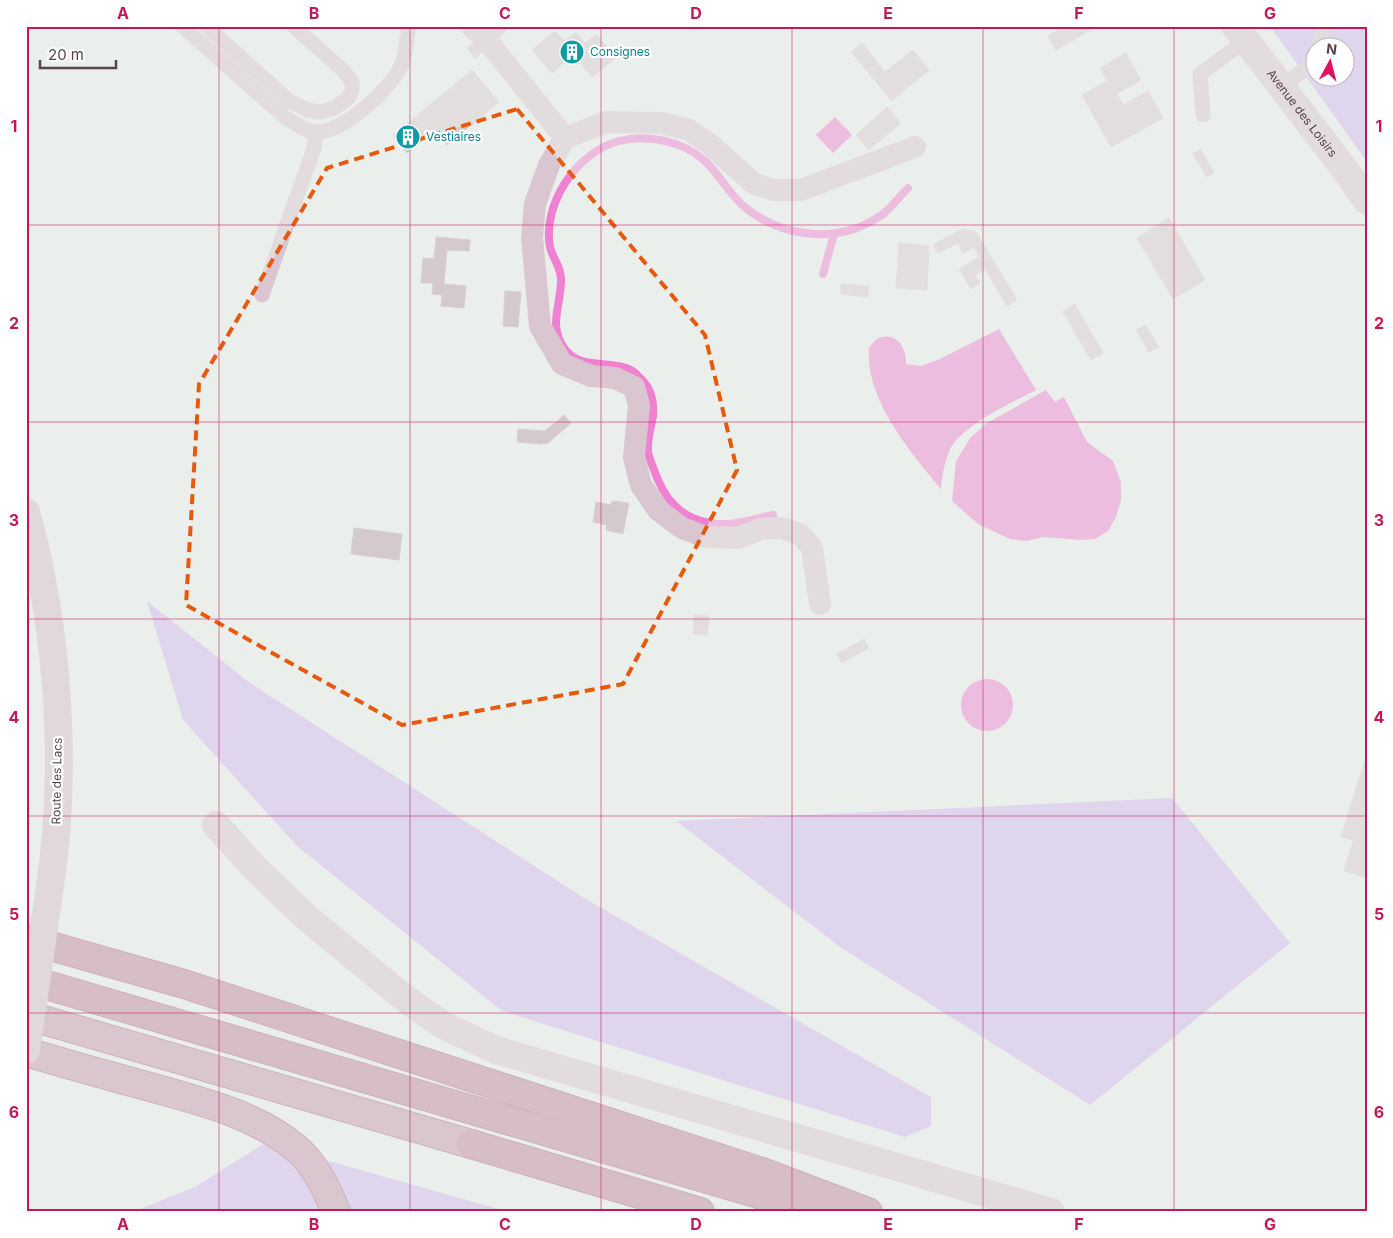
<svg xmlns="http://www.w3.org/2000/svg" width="1393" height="1238" font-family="Inter,sans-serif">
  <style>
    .green { fill: #d0b5f0; fill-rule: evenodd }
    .water { fill: #f080d1 }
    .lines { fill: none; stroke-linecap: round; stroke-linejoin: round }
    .stream { stroke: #f080d1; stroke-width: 8 }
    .building { fill: #d4cacd; stroke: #d8cfd1 }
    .trunk-casing { stroke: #aa6b85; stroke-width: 30 }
    .motorway-casing { stroke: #aa6b85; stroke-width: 30 }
    .service { stroke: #dac6d0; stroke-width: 15 }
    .pedestrian { stroke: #dac6d0; stroke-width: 22 }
    .minor { stroke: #dac6d0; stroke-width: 28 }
    .secondary { stroke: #d6bcc7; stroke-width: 28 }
    .trunk { stroke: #c694aa; stroke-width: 28 }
    .motorway { stroke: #be809a; stroke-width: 28 }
    .secondary-bridge { stroke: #d6bcc7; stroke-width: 28 }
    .marked { fill: none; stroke: #e8590c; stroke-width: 4; stroke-dasharray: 10 6; stroke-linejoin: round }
    .grid { fill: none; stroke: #c2185b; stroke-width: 1; stroke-opacity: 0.55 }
    .labels { text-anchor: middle; stroke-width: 4.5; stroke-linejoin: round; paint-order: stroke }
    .culture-label { font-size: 12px; fill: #0d838f; stroke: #fff; text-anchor: start }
    .street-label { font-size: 12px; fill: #59434d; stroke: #fff }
    .neatline { fill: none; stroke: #c2185b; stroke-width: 2 }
    .grid-label { font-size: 16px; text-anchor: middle; font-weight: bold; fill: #c2185b }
  </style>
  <rect width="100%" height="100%" fill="#ebefeb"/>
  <g class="green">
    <path d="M1270 26H1367V162ZM1316 48H1346V78H1316Z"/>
    <polygon points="147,601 250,683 584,898 931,1097 931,1126 905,1137 502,1011 297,846 183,720"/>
    <polygon points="1172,798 1290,943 1090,1105 843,949 676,821"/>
    <polygon points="265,1143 509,1212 133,1212 195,1187"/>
  </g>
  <g class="water">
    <polygon points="835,117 852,135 833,153 816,135"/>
    <path d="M999 329 1036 390C1012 403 959 426 949 452 944 464 942 477 941 489 910 452 865 399 869 348 871 345 874 341 877 339 896 330 907 348 906 364L921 366 940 359Z"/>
    <polygon points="1046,390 1055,402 1064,397 1087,442 1113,461 1121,482 1121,500 1116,517 1108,531 1095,539 1080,540 1044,537 1026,541 1010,539 978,524 952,501 956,461 971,437 987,423"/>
    <circle cx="987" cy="705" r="26"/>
  </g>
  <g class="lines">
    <g class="stream">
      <polyline points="823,274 834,234"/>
      <path d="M773 515C753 519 731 527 710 523 679 518 664 498 654 470 652 464 649 458 648 452 647 441 651 427 653 416 654 402 652 389 641 379 638 376 635 372 631 370 610 359 579 371 564 348 548 325 561 305 561 281 562 269 553 259 550 247 542 204 577 152 619 141 647 134 684 141 705 161 720 175 730 196 747 209 786 239 842 244 883 214 892 207 900 196 908 188"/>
    </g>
  </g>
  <g class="building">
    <polygon points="493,26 503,26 506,31 496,40 488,30"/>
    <polygon points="1065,26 1093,26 1094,28 1056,50 1048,36"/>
    <polygon points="555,31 565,41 576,32 585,43 596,34 616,58 592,77 573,54 552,73 532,50"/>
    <polygon points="477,40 485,50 475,58 467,48"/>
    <polygon points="862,43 901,93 892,101 851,52"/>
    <polygon points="913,50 929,70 901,93 885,72"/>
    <polygon points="1126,53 1141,80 1117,94 1123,105 1148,91 1163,118 1111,147 1082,95 1107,81 1100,68"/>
    <polygon points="472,70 499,102 447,145 420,113"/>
    <polygon points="887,107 901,123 869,150 856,135"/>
    <polygon points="420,113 435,130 424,139 410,122"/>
    <polygon points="410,122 424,139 407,153 393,136"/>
    <polygon points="1201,149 1214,173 1207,177 1193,154"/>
    <polygon points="1169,218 1205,280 1173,299 1137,238"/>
    <polygon points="962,229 976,232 1017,300 1007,306 985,269 975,275 980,283 971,289 959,269 979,257 974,247 963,253 958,243 938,253 933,245"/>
    <polygon points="436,237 470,240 469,251 447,250 444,284 466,286 464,308 441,306 442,295 432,294 433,283 421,283 423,258 434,259"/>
    <polygon points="899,243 929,246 927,290 896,288"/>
    <polygon points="841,284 869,286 868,297 841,294"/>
    <polygon points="505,291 521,292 518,327 503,326"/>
    <polygon points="1075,304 1103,353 1091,360 1063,312"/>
    <polygon points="1145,325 1159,347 1149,352 1136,330"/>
    <polygon points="564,415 571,423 548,443 542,444 517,442 518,429 545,431"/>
    <polygon points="612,501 629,503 623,534 606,530 607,525 593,522 596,502 611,505"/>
    <polygon points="354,528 402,534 399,560 351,554"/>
    <polygon points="694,615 709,616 707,635 693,634"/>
    <polygon points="864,639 869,648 842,663 837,654"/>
    <polygon points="1366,756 1367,796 1366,799 1359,797 1349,829 1355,831 1353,840 1341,837"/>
    <polygon points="1367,796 1367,878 1344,871 1356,832 1349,829 1359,797 1366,799"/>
  </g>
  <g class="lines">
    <defs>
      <g id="trunk">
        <polyline points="26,1015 471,1144"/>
        <path d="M26 1052C67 1064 109 1076 150 1087 200 1101 255 1114 296 1148 315 1164 327 1189 336 1212"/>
      </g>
      <g id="motorway">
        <polyline points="26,939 184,984 765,1173 868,1212"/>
        <polyline points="26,979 820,1212"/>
        <polyline points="471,1144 700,1212"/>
      </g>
    </defs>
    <use href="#trunk" class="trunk-casing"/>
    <use href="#motorway" class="motorway-casing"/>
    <g class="service">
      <path d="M182 26 285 117C294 123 305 131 316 132 342 134 393 87 402 64 406 53 407 38 409 26"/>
      <polyline points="206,26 289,101 308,110 320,112 335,108 348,98 352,91 352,82 344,71 293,26"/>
      <polyline points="1317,48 1326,26"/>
      <polyline points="1282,87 1310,65 1316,51"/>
      <polyline points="1203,115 1200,74 1246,40"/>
      <polyline points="262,295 314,148 316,132"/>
    </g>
    <g class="pedestrian">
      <polyline points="471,26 485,38 565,138"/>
      <polyline points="820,604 812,548 801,535 782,528 761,529 738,538 706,537 682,528 658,510 641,485 634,457 639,405 634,387 615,378 591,376 562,364 540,326 532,237 535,204 549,165 565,138 606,122 662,123 689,130 711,145 753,183 773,190 801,190 915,147"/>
    </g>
    <g class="minor">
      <path id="s1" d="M1235 26 1346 171 1367 201"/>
      <polyline points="216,825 254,867 307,918 407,1000 443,1025 496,1050 1051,1212"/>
    </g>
    <path class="secondary" d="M26 512C59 630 68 773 49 893"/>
    <use href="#trunk" class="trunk"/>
    <use href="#motorway" class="motorway"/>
    <polyline class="secondary-bridge" points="26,1050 49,893"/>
  </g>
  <path d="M0 0H1393V1238H0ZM517 109 705 335 737 470 623 684 402 725 186 605 199 384 327 168Z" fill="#ebefeb" fill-opacity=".55" fill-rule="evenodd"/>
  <path class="marked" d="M517 109 705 335 737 470 623 684 402 725 186 605 199 384 327 168Z"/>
  <path class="grid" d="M219 26V1212M410 26V1212M601 26V1212M792 26V1212M983 26V1212M1174 26V1212M26 225H1367M26 422H1367M26 619H1367M26 816H1367M26 1013H1367"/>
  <defs>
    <symbol id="building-disc" viewBox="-11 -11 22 22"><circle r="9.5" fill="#0f9aa8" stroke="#fff"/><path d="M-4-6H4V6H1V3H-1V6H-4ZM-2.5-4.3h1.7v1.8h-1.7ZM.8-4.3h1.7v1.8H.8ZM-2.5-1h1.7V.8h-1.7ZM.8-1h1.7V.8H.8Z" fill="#fff"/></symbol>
  </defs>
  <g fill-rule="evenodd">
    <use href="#building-disc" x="558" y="38" width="28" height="28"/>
    <use href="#building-disc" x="394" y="123" width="28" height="28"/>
  </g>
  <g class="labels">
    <g class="culture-label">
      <text x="590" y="56">Consignes</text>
      <text x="426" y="141">Vestiaires</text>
    </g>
    <g class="street-label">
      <text dy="4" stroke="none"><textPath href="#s1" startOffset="110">Avenue des Loisirs</textPath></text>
      <text transform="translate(57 781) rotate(-89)" y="4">Route des Lacs</text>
    </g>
  </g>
  <rect width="1393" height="1238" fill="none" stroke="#ffffff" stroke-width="55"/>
  <g transform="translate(1330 62) rotate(7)"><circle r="24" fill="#ffffff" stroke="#bdb4b8"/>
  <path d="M0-4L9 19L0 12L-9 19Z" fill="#e4105f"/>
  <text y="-8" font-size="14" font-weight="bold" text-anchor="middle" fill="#59434d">N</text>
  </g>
  <path d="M40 60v8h76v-8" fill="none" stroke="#59434d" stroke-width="2.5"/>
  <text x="48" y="60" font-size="15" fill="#59434d" stroke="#ffffff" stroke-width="4" paint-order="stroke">20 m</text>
  <rect x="28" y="28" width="1338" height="1182" class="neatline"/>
  <g class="grid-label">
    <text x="123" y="19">A</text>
    <text x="314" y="19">B</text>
    <text x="505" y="19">C</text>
    <text x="696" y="19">D</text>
    <text x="888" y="19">E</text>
    <text x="1079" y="19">F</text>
    <text x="1270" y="19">G</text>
    <text x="14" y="132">1</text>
    <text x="1379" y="132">1</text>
    <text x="14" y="329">2</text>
    <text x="1379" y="329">2</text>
    <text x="14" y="526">3</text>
    <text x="1379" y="526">3</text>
    <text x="14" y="723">4</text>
    <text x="1379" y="723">4</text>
    <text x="14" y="920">5</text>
    <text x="1379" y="920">5</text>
    <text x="14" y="1118">6</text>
    <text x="1379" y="1118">6</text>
    <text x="123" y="1230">A</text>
    <text x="314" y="1230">B</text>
    <text x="505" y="1230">C</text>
    <text x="696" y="1230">D</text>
    <text x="888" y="1230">E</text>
    <text x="1079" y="1230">F</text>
    <text x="1270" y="1230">G</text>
  </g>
</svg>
